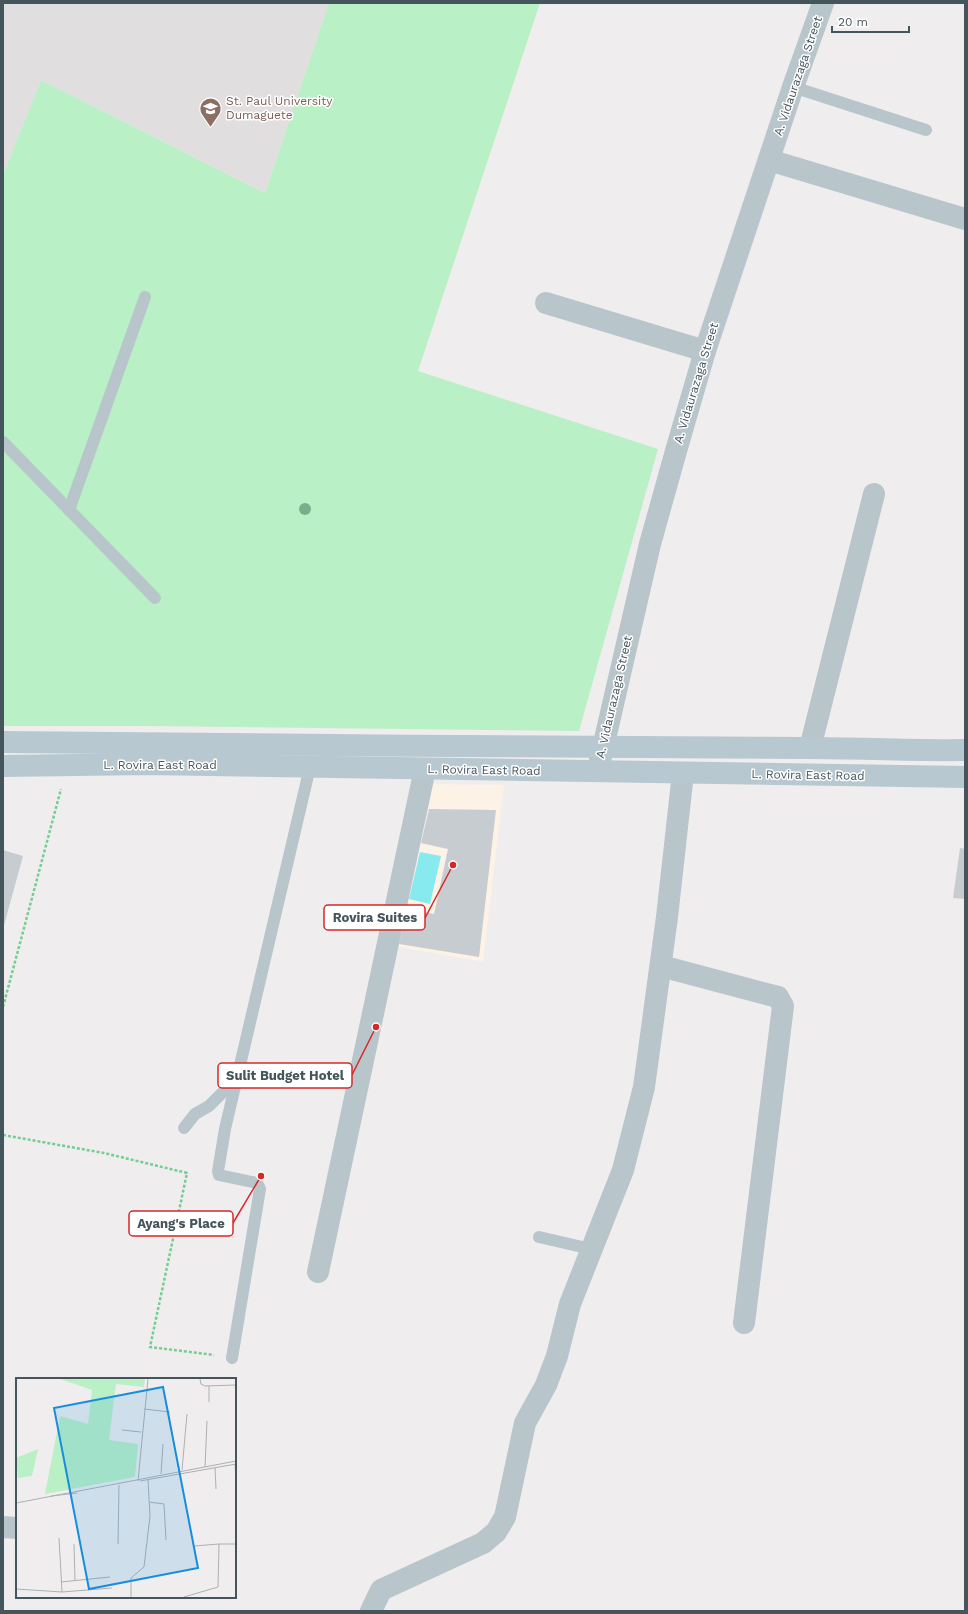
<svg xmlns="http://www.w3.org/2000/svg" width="968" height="1614" font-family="'Work Sans',sans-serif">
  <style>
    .commercial { fill: #fcf2e6 }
    .education { fill: #e1dee0 }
    .green { fill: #baf0c6 }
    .water { fill: #86eaee }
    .building { fill: #c7ccd1 }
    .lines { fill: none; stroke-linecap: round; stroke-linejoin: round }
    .path { stroke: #71cf91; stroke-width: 2.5; stroke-dasharray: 3 2; stroke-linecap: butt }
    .lane { stroke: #b8c5cb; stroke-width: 12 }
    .street { stroke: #b8c5cb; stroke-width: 22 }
    .secondary { stroke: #b8c8d0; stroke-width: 22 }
    .tree { fill: #77b08a }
    .labels { text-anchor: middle; stroke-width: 3; stroke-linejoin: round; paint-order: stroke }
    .street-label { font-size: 12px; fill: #45555c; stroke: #fff }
    .education-label { font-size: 12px; fill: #785e54; stroke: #fff; text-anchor: start }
    .inset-road { fill: none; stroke: #acb0b4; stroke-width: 1 }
    .view { fill: #168edd; fill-opacity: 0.15; stroke: #168edd; stroke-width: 2 }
    .inset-edge { fill: none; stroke: #45555c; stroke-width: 2 }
    .leader { fill: none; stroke: #d62828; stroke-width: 1.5 }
    .callout-dot { fill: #d62828; stroke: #fff; stroke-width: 1.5 }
    .callout { fill: #fff; stroke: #d62828; stroke-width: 1.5 }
    .callout-label { font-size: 13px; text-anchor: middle; font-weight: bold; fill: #45555c }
  </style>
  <rect width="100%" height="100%" fill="#f0edee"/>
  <polygon class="commercial" points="429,784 504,785 483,962 394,946"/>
  <polygon class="education" points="3,3 329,3 265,193 41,80 3,175"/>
  <polygon class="green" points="329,3 540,3 418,371 658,449 579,731 147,726 3,726 3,175 41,80 265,193"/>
  <polygon class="water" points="420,852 441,856 430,904 409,899"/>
  <g class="building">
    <polygon points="429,809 496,810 479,957 399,944 407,908 434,914 448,849 421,843"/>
    <polygon points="960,848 965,849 965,899 953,898"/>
    <polygon points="3,850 23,856 3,929"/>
  </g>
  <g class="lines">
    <g class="path">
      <polyline points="3,1007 61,789"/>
      <polyline points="3,1135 104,1153 187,1173 150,1347 214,1355"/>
    </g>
    <g class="lane">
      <polyline points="793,87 926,130"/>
      <polyline points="3,442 155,598"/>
      <polyline points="69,510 145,297"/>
      <polyline points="184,1128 195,1114 209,1106 224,1091 235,1086"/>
      <polyline points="539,1237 591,1249"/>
      <polyline points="232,1358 260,1189 257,1183 219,1175 218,1171 225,1129 310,767"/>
    </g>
    <g class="street">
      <polyline points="769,160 965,219"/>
      <polyline points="546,303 705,351"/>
      <polyline points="810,748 874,494"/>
      <polyline points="599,765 650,544 676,451 705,351 793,87 823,3"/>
      <polyline points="661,966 778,997 783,1006 744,1323"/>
      <polyline points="318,1272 425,769"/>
      <polyline points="3,1527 17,1528"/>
      <polyline points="371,1611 381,1590 483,1543 496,1532 505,1517 525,1423 546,1385 557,1356 570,1304 623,1170 644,1087 667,917 683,773"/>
    </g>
    <g class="secondary">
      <path d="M3 742C271 744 538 748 806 748 859 748 912 751 965 750"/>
      <polyline points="3,766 148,764 965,777"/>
    </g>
  </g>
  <circle class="tree" cx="305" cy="509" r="6"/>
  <defs>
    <symbol id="university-pin" viewBox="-11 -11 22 30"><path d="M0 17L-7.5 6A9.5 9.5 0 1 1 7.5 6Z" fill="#8d6e63" stroke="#fff"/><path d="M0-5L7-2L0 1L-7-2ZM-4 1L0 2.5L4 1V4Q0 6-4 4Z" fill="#fff"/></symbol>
  </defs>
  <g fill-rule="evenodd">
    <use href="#university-pin" x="198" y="96" width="25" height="34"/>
  </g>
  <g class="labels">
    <g class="street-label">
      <text transform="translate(798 76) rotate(-71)" y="4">A. Vidaurazaga Street</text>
      <text transform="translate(696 383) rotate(-73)" y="4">A. Vidaurazaga Street</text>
      <text transform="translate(614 697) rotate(-77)" y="4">A. Vidaurazaga Street</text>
      <text x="160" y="769">L. Rovira East Road</text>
      <text transform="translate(484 770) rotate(1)" y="4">L. Rovira East Road</text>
      <text transform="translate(808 775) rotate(1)" y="4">L. Rovira East Road</text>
    </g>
    <g class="education-label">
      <text x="226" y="105">St. Paul University<tspan x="226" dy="14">Dumaguete</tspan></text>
    </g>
  </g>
  <g transform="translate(16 1378)">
    <rect width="220" height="220" fill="#f0edee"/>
    <path d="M44 1H129L128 9 100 6 93 62 122 66 119 99 29 116 44 38 72 46 76 12ZM22 71 16 98 2 100 0 80Z" fill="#baf0c6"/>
    <path class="inset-road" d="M184 1 185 6 189 8 220 7M193 24V8M128 31 154 34M106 52 125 54M219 86 220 98M189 89 191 43M199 90 200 111M166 92 171 36M145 96 147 66M122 103 132 1M124 103 220 86M35 118 61 115M133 124 148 126 150 162M0 125 220 83M43 160 46 214M58 166 59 203M102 166 103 107M178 168 203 166M45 204 94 199M0 211 46 214 96 210M115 219V200L128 189 134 138 132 102M168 219 202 209 203 166H220"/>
    <path class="view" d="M147 9 182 190 73 211 38 30Z"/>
    <rect width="220" height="220" class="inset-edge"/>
  </g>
  <path class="leader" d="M453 865L425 918M376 1027L352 1075M261 1176L233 1223"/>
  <g class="callout-dot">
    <circle cx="453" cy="865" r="4"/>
    <circle cx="376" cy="1027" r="4"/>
    <circle cx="261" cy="1176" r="4"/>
  </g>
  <g class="callout">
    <rect x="324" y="905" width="101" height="25" rx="4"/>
    <rect x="218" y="1063" width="134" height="25" rx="4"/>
    <rect x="129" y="1211" width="104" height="25" rx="4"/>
  </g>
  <g class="callout-label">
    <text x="375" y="922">Rovira Suites</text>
    <text x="285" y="1080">Sulit Budget Hotel</text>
    <text x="181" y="1228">Ayang's Place</text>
  </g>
  <rect width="968" height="1614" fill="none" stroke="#45555c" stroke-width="8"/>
  <path d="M832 26v6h77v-6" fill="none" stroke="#45555c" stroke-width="2"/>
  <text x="838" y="26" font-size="12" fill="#45555c" stroke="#ffffff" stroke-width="3" paint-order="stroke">20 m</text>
</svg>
